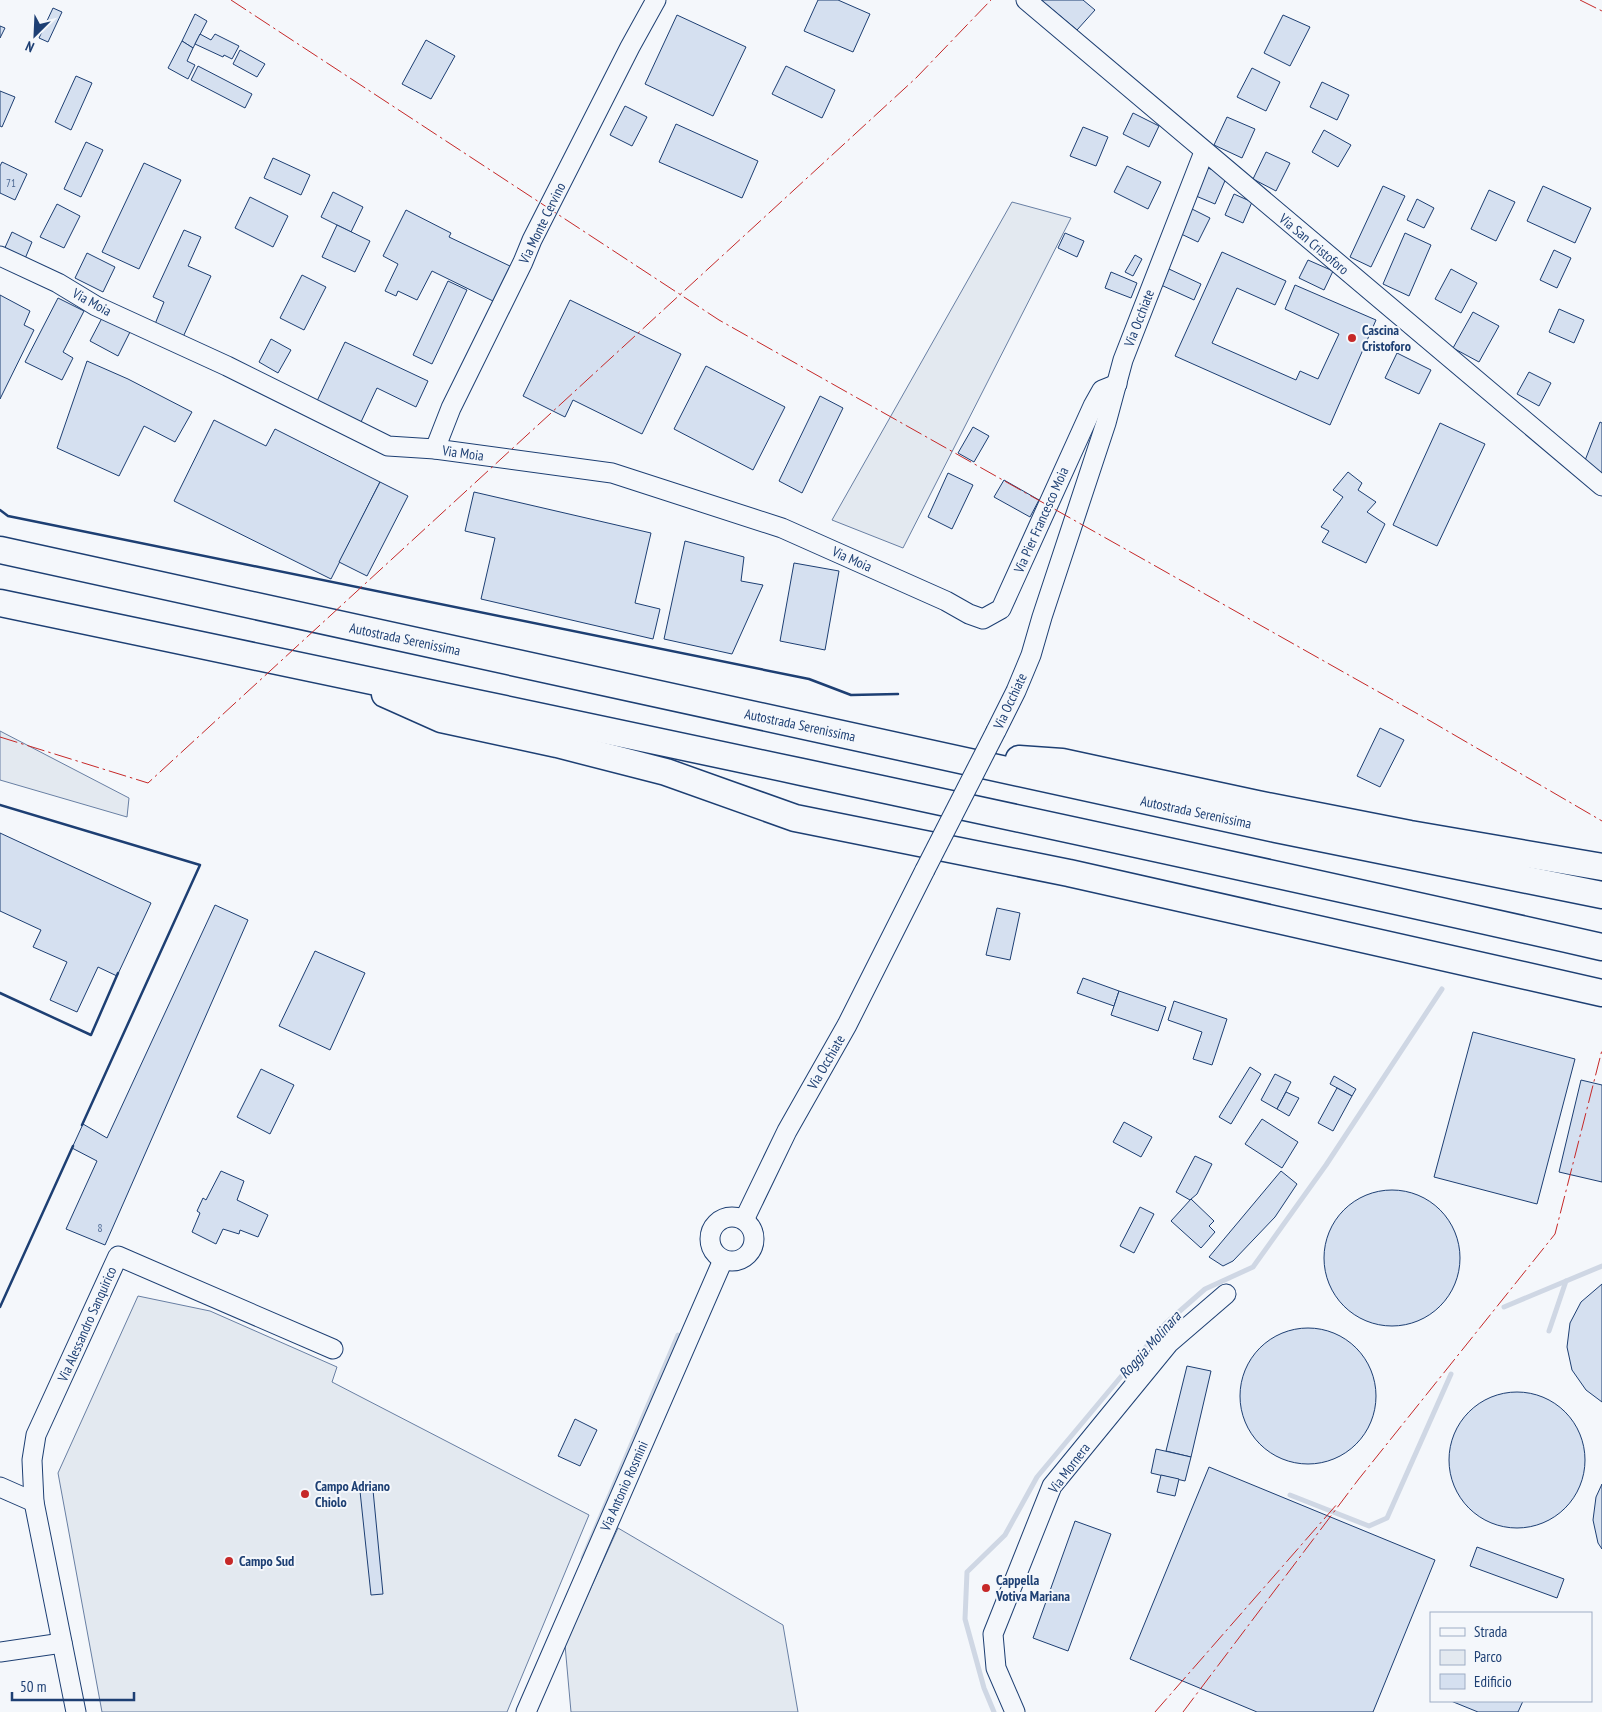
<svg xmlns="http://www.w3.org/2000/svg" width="1602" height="1712" font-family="'PT Sans Narrow',sans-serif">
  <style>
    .green { fill: #e3e9f0; stroke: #687fa3 }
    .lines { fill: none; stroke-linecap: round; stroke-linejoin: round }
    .stream { stroke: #cfd7e4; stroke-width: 5 }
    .building { fill: #d5e0f0; stroke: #1d3f73 }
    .minor-casing { stroke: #1d3f73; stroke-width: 21 }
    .highway-casing { stroke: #1d3f73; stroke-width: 29 }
    .minor { stroke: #f4f7fb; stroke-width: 19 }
    .highway { stroke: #f4f7fb; stroke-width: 26 }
    .minor-bridge-casing { stroke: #1d3f73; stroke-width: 21; stroke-linecap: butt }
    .minor-bridge { stroke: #f4f7fb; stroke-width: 19 }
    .wall { stroke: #1d3f73; stroke-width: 2.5 }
    .power { stroke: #c62828; stroke-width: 1; stroke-dasharray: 18 4 2.5 4; stroke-linecap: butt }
    .poi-dot { fill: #c62828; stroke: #f4f7fb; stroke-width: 2 }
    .labels { text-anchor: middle; stroke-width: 4; stroke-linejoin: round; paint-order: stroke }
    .number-label { font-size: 11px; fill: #4b6792 }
    .street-label { font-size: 14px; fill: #1d3f73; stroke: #f4f7fb }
    .poi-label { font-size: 14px; font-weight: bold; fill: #1d3f73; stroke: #f4f7fb; text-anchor: start }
    .water-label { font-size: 15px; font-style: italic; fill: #1d3f73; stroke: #f4f7fb }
  </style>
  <rect width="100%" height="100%" fill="#f4f7fb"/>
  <g class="green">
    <polygon points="1012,202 1071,218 903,548 832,520"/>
    <polygon points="0,731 129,798 127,817 0,780"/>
    <polygon points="138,1296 210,1311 337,1367 332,1382 589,1515 507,1712 102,1712 58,1473"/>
    <polygon points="618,1528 783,1625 798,1712 571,1712 565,1645"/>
  </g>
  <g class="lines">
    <g class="stream">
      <polyline points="1504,1307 1602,1266"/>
      <polyline points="1549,1331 1566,1281"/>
      <polyline points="1290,1495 1369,1526 1387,1518 1451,1374"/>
      <polyline points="583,1558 678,1335"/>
      <polyline points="994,1712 984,1688 965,1619 967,1572 1005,1535 1037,1477 1165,1324 1205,1289 1253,1267 1326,1165 1442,989"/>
    </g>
  </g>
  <g class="building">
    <polygon points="818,0 838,0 870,14 853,52 804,31"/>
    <polygon points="1041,0 1083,0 1095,10 1077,30"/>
    <polygon points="53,8 62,12 48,42 39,38"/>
    <polygon points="195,14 207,21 193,48 182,41"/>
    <polygon points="677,15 746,47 713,116 645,84"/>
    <polygon points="1283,15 1310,27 1290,66 1264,53"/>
    <polygon points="0,26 5,28 0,38"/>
    <polygon points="200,34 211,40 215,34 239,46 232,59 224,55 223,57 195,44"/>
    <polygon points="426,40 455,56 431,99 402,84"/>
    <polygon points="182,41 193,48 187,61 195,65 188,79 168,68"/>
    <polygon points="240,50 265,64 257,77 233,64"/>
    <polygon points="198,66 252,94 245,108 191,80"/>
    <polygon points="786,66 835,90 822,118 772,94"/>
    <polygon points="1252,68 1280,82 1266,111 1237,97"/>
    <polygon points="76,76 92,83 71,130 55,122"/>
    <polygon points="1322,82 1349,95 1337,120 1310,107"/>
    <polygon points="0,91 15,97 2,127 0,126"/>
    <polygon points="625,106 647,117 632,146 610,135"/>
    <polygon points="1133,113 1159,126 1149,147 1123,134"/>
    <polygon points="1227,117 1255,129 1242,158 1214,145"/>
    <polygon points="676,124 758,161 742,198 659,162"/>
    <polygon points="1083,127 1108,137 1096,166 1070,156"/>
    <polygon points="1324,130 1351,145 1338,167 1312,152"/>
    <polygon points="86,142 103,150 81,197 64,189"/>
    <polygon points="1266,152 1290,163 1276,191 1253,179"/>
    <polygon points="273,158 310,175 301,195 264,178"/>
    <polygon points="2,162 27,174 15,200 0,193 0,166"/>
    <polygon points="144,163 181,180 139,269 102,252"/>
    <polygon points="1127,166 1161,182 1148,209 1114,192"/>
    <polygon points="1208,168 1227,176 1215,204 1196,196"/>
    <polygon points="1383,186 1405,196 1371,267 1350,257"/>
    <polygon points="1543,186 1591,208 1575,243 1527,221"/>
    <polygon points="1489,190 1515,202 1496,241 1471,229"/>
    <polygon points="333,192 363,207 351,232 321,217"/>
    <polygon points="1234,194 1252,202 1243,223 1225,215"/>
    <polygon points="250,197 288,216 273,247 235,228"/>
    <polygon points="1417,199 1434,208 1424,228 1407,220"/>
    <polygon points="57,204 80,216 64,248 40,237"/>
    <polygon points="1192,209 1210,218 1198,242 1179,233"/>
    <polygon points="406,210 451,233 449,237 512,267 495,302 432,271 417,300 398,291 396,296 385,291 398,264 383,256"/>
    <polygon points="337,225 370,241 355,272 322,257"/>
    <polygon points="184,230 201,237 188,266 211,276 183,337 155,324 164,302 153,297"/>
    <polygon points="12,232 32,242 24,261 3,252"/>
    <polygon points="1065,233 1084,241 1077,257 1058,248"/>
    <polygon points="1405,233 1431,245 1409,296 1383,284"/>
    <polygon points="1554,250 1571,258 1557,288 1540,280"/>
    <polygon points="1222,252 1286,281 1275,305 1237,288 1212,343 1296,380 1300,371 1318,379 1339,334 1285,309 1295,285 1376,320 1330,425 1175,356"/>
    <polygon points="87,253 115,267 103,292 75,278"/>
    <polygon points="1135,255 1142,259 1133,276 1125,272"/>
    <polygon points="1308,260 1333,271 1324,290 1299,278"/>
    <polygon points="1169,269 1201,284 1194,300 1161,285"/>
    <polygon points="1451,269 1477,283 1461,313 1435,299"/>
    <polygon points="1111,272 1137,283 1131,298 1105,288"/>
    <polygon points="302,275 326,287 304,330 280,318"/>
    <polygon points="448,281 467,290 432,364 413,355"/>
    <polygon points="0,295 30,311 24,325 34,330 0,399"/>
    <polygon points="58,298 84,311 63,352 73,358 62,380 25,362"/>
    <polygon points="570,300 681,354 642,434 573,400 565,417 523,396"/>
    <polygon points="1559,309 1584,320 1574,343 1549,332"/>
    <polygon points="1473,312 1499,326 1479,362 1453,348"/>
    <polygon points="102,318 130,332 118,356 90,341"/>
    <polygon points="271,339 291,350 278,373 259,362"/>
    <polygon points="345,342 428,381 416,407 377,388 361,422 317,401"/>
    <polygon points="1397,353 1431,370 1419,394 1385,378"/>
    <polygon points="87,361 128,379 192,412 175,442 144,426 119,476 57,448"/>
    <polygon points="706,366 785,407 753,470 674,429"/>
    <polygon points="1529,372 1551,383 1539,406 1517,394"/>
    <polygon points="820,396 843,408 802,493 779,481"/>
    <polygon points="214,420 266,446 275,429 380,482 331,579 174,501"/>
    <polygon points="1600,422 1602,423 1602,478 1584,463"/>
    <polygon points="1440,423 1485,444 1437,546 1393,525"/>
    <polygon points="973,427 989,436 974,462 958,453"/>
    <polygon points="1348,472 1362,483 1358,490 1376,502 1367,512 1385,524 1366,563 1322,542 1329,531 1321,527 1343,497 1333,490"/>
    <polygon points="948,473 973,485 952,529 928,517"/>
    <polygon points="1004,480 1039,500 1030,517 994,497"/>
    <polygon points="380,482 408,496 367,576 339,562"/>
    <polygon points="474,492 651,533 635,603 660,609 653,639 481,599 495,538 465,531"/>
    <polygon points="685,541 744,557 741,581 763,585 732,654 664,639"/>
    <polygon points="794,563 839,571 825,650 780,641"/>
    <polygon points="1380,728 1404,740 1380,787 1357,776"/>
    <polygon points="0,833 151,903 117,976 98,967 77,1012 50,1000 67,962 33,947 41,930 0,911"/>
    <polygon points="215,905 248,920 105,1245 66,1229 97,1161 72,1148 83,1124 107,1138"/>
    <polygon points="997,908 1020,913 1010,960 986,955"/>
    <polygon points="315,951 365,973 330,1050 279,1026"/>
    <polygon points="1083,978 1119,991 1114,1006 1077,993"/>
    <polygon points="1119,991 1166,1007 1158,1031 1111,1015"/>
    <polygon points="1174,1001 1227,1019 1212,1065 1193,1059 1202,1032 1168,1020"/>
    <polygon points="1473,1032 1575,1059 1537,1204 1434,1177"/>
    <polygon points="1250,1067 1261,1074 1231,1124 1219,1117"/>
    <polygon points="261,1069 294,1085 270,1134 237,1117"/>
    <polygon points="1275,1074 1291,1082 1277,1109 1261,1100"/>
    <polygon points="1334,1076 1356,1089 1352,1096 1330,1084"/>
    <polygon points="1581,1080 1602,1085 1602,1182 1559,1172"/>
    <polygon points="1337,1088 1352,1096 1333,1131 1318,1123"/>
    <polygon points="1286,1092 1299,1098 1289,1116 1277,1109"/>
    <polygon points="1262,1119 1298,1142 1282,1168 1245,1144"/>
    <polygon points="1124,1122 1152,1137 1141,1157 1113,1142"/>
    <polygon points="1195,1156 1212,1164 1197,1194 1190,1200 1176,1192"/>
    <polygon points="221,1171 244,1181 237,1200 268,1215 258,1237 240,1230 239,1234 223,1229 216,1244 192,1232 200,1213 197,1211 203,1198 206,1200"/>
    <polygon points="1281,1171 1297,1184 1275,1217 1233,1261 1223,1266 1209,1257"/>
    <circle cx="1392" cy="1258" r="68"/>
    <polygon points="1191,1199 1214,1221 1209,1226 1215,1232 1201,1248 1171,1221"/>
    <polygon points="1140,1207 1154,1214 1134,1253 1120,1246"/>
    <polygon points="1602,1284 1602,1402 1586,1390 1572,1370 1567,1347 1570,1323 1581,1302"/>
    <circle cx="1308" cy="1396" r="68"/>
    <polygon points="1187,1366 1211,1371 1191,1457 1166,1451"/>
    <circle cx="1517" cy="1460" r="68"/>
    <polygon points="575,1419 597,1430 580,1466 558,1456"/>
    <polygon points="1156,1449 1191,1457 1185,1481 1151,1473"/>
    <polygon points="1209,1467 1435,1560 1373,1712 1257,1712 1130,1659"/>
    <polygon points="1161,1475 1179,1479 1175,1496 1157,1492"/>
    <polygon points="1602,1484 1602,1549 1598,1543 1593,1520 1596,1497"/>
    <polygon points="373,1490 383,1594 371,1595 360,1491"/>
    <polygon points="1075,1521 1111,1534 1068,1651 1033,1638"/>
    <polygon points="1477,1547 1564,1579 1557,1598 1470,1566"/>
    <polygon points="1451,1701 1523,1701 1518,1712 1478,1712"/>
  </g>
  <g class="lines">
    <defs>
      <g id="minor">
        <polyline points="1026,0 1602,486"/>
        <polyline points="0,256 58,283 96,306 227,366 388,446 435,449 612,473 782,528 946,601 969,614 983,619 1001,609 1093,406 1102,390 1117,384"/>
        <polyline points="435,449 451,408 523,262 532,240 630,47 656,0"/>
        <polyline points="996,731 1016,691 1031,655 1042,617 1106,423 1123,360 1204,152"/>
        <circle cx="732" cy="1239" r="22"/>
        <polyline points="744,1220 787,1131 847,1025 925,870"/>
        <polyline points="0,1487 34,1502"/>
        <polyline points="0,1652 62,1643"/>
        <polyline points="76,1712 34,1502 32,1460 36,1435 118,1256 333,1349"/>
        <polyline points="526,1712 723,1260"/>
        <polyline points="1015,1712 996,1668 993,1634 1052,1486 1169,1343 1226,1294"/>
      </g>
      <g id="highway">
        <polyline points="0,550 1276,829 1602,895"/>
        <path d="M0 603C535 715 1069 827 1602 947"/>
        <polyline points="385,694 441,719 557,744 666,772 795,818 1069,873 1602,993"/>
        <polyline points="1019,759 1062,762 1257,804 1410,834 1602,867"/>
      </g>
    </defs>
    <use href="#minor" class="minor-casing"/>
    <use href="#highway" class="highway-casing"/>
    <use href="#minor" class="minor"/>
    <use href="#highway" class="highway"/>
    <defs>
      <polyline id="minor-bridge" points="925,870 996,731"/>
    </defs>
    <use href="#minor-bridge" class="minor-bridge-casing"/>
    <use href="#minor-bridge" class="minor-bridge"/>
    <g class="wall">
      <polyline points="0,510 8,516 809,679 851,695 898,694"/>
      <polyline points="0,805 200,865 82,1125"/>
      <polyline points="0,993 91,1035 118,973"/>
      <polyline points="0,1307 73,1146"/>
    </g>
    <g class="power">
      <polyline points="231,0 719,320 1432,722 1602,821"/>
      <polyline points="1580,0 1602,11"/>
      <polyline points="0,737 148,783 916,78 991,0"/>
      <polyline points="1155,1712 1338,1503"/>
      <polyline points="1183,1712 1358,1480 1555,1234 1602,1050"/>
    </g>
  </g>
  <g class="poi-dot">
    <circle cx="1352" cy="338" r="5"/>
    <circle cx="305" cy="1494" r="5"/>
    <circle cx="229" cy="1561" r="5"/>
    <circle cx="986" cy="1588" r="5"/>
  </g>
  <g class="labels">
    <g class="number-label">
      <text x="11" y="187">71</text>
      <text x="100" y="1232">8</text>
    </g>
    <g class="street-label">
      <text transform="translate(542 223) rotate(-64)" y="5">Via Monte Cervino</text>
      <text transform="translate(1314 244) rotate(40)" y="5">Via San Cristoforo</text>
      <text transform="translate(92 302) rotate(29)" y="5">Via Moia</text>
      <text transform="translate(1139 318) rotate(-69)" y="5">Via Occhiate</text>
      <text transform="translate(463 453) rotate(8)" y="5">Via Moia</text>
      <text transform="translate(1041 520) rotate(-66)" y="5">Via Pier Francesco Moia</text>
      <text transform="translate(852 559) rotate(24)" y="5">Via Moia</text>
      <text transform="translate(405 639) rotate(12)" y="5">Autostrada Serenissima</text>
      <text transform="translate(1010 701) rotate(-65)" y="5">Via Occhiate</text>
      <text transform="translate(800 725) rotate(12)" y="5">Autostrada Serenissima</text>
      <text transform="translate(1196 812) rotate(12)" y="5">Autostrada Serenissima</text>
      <text transform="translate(826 1062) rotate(-60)" y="5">Via Occhiate</text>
      <text transform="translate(87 1324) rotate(-66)" y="5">Via Alessandro Sanquirico</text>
      <text transform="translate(1069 1468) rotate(-53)" y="5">Via Mornera</text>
      <text transform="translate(624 1486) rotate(-66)" y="5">Via Antonio Rosmini</text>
    </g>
    <g class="poi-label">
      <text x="1362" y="335">Cascina<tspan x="1362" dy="16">Cristoforo</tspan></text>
      <text x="315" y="1491">Campo Adriano<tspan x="315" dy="16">Chiolo</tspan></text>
      <text x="239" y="1566">Campo Sud</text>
      <text x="996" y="1585">Cappella<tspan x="996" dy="16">Votiva Mariana</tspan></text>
    </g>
    <g class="water-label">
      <text transform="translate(1150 1345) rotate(-48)" y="5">Roggia Molinara</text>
    </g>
  </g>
  <rect x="1430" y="1612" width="162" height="90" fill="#f4f7fb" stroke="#9eadc5"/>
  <rect x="1440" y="1628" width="25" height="8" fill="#f4f7fb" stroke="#9eadc5"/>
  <text x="1474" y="1637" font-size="15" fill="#1d3f73">Strada</text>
  <rect x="1440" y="1650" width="25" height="15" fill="#e3e9f0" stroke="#9eadc5"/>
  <text x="1474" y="1662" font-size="15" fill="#1d3f73">Parco</text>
  <rect x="1440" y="1674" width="25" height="15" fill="#d5e0f0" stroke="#9eadc5"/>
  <text x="1474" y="1687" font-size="15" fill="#1d3f73">Edificio</text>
  <g transform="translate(35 35) rotate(204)" stroke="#f4f7fb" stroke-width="4" paint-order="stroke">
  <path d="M0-4L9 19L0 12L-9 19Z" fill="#1d3f73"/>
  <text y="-8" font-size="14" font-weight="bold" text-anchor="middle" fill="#1d3f73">N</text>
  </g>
  <path d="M12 1692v8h122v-8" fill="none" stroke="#1d3f73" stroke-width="2.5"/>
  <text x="20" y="1692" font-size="15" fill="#1d3f73" stroke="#f4f7fb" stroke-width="4" paint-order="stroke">50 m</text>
</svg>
